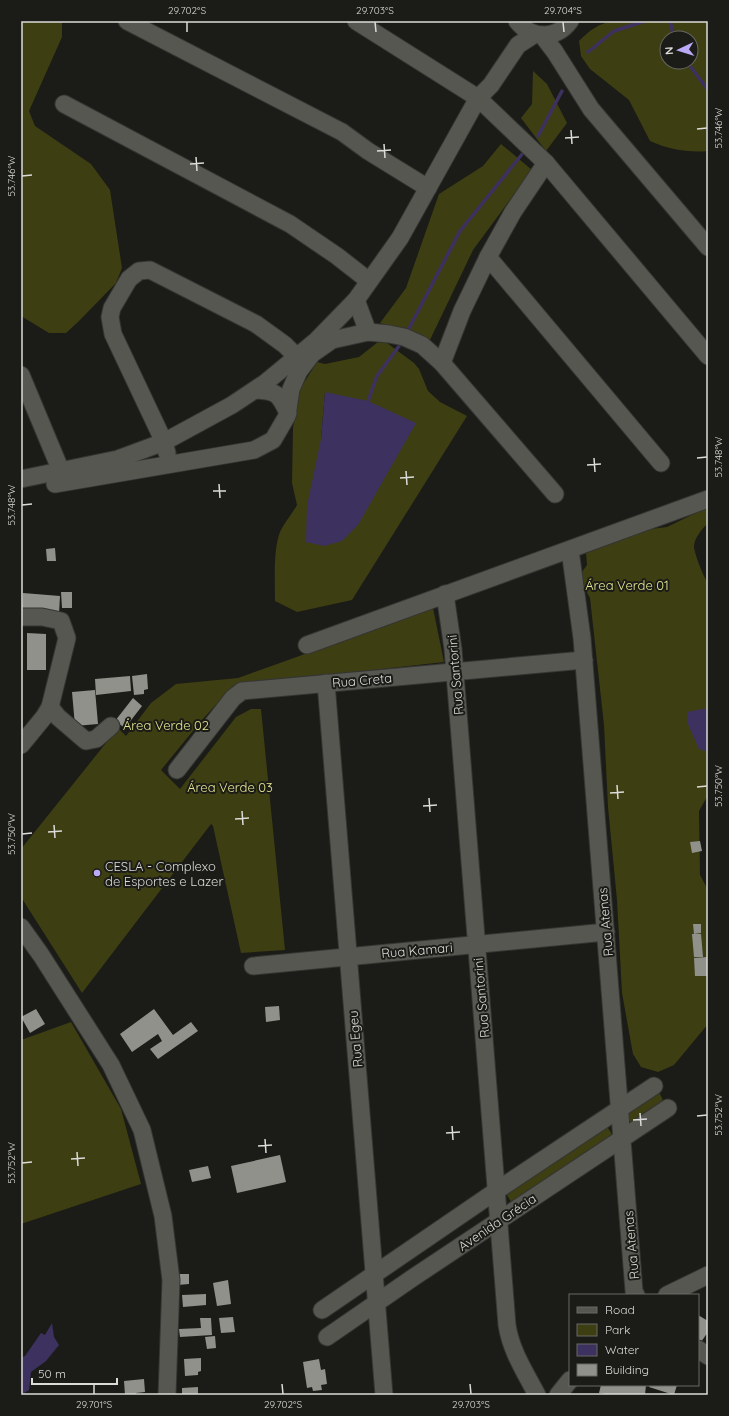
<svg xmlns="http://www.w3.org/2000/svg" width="729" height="1416" font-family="Quicksand,sans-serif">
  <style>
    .green { fill: #3e3e13; fill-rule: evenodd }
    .water { fill: #3d315f }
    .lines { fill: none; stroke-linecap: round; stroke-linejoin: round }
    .stream { stroke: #3d315f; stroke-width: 3.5 }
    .building { fill: #91918c }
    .minor-casing { stroke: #353533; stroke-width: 19 }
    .minor { stroke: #575752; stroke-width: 17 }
    .ticks { fill: none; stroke: #dbdcd9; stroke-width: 1.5 }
    .poi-dot { fill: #bbaaf6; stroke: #1b1b17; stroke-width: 1.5 }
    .labels { text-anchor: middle; stroke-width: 4; stroke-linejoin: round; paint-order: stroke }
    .park-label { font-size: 13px; fill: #e5e790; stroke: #1b1b17 }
    .street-label { font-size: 13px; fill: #dbdcd9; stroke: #1b1b17 }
    .poi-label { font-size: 13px; fill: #dbdcd9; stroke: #1b1b17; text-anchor: start }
    .neatline { fill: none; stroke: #dbdcd9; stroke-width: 1.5 }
    .ticks-label { font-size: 10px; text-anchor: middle; fill: #dbdcd9 }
  </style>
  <rect width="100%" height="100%" fill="#1b1b17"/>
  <g class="green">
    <polygon points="21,21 62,21 62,37 29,111 35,126 91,164 110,190 122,268 116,283 79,321 66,333 49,333 21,316"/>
    <path d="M614 21H708V151C689 153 667 149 650 141L629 100 590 69 581 56 579 41C590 30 599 23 614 21ZM667 38H691V62H667Z"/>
    <polygon points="533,71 547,84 567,123 546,151 521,118 532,104"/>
    <polygon points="501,144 532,170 473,250 429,342 380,323 406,288 439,194 483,166"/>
    <path d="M378 342 387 343 414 363 419 369 428 391 440 402 467 416 352 600 297 612 275 601C275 581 273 550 280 532 284 523 292 514 297 505L292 483 293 428 300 389 317 362 325 364 359 357ZM325 392 358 525 321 439Z"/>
    <path d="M708 507V523C702 529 694 538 694 547 695 555 703 576 708 583V795L699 811 700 875 708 890V1024L674 1065 658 1072 641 1067 633 1054 622 993 617 900 608 807 604 725 590 598 584 587 582 572 587 565 586 553 651 529 667 527Z"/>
    <polygon points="433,608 444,662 233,686 201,721 161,770 180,789 236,717 251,709 261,709 285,950 241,953 213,826 211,824 82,993 21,897 21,849 118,728 126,736 151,703 176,684 238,678"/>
    <polygon points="71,1022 121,1109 141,1184 21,1224 21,1040"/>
    <polygon points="658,1089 664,1103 629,1125 626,1113"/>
    <polygon points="602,1126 608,1128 612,1134 611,1138 519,1200 511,1202 507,1195 508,1191"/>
  </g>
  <g class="water">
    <polygon points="325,392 368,401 416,423 358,525 342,541 324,546 306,542 307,506 321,439"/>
    <polygon points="708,708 708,752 699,749 688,724 687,712"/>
    <polygon points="52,1323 54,1337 59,1345 46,1361 31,1372 29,1390 21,1395 21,1358 25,1356 41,1333 45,1335"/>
  </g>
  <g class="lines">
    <g class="stream">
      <polyline points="670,21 674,38"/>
      <polyline points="588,52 614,31 645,21"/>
      <polyline points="687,62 708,90"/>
      <polyline points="538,136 562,91"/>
      <polyline points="406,334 460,231 523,153"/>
      <polyline points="368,401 377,376 402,342"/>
    </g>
  </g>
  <g class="building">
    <polygon points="55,548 56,561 47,561 46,549"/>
    <polygon points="61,592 72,592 72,608 62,608"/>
    <polygon points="23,593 60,596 59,613 22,611"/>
    <polygon points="27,633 46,634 46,670 27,670"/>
    <polygon points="147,674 148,689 144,690 144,694 134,695 132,676"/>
    <polygon points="130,676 131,691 96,695 95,679"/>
    <polygon points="95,690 98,724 75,726 72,692"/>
    <polygon points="133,698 142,706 125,728 115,721"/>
    <polygon points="700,841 702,851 692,853 690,842"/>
    <polygon points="693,924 701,924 701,933 694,934"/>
    <polygon points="692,934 701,934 703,957 694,957"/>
    <polygon points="708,957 708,976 695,976 694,958"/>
    <polygon points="279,1006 280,1020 266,1022 265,1007"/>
    <polygon points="36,1009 45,1024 30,1033 21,1017"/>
    <polygon points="154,1009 173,1035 191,1022 198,1031 158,1059 150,1049 162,1041 158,1034 132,1052 120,1034"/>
    <polygon points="280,1155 286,1182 237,1193 231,1166"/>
    <polygon points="208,1166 211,1178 192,1182 189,1170"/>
    <polygon points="178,1274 189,1274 189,1284 178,1285"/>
    <polygon points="228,1280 231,1304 217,1306 213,1283"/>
    <polygon points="206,1294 206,1305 183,1307 182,1295"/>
    <polygon points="698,1315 708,1321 708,1332 701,1342 698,1340"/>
    <polygon points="233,1317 235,1332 221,1333 219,1318"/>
    <polygon points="200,1318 211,1318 212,1335 180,1337 179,1329 201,1328"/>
    <polygon points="215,1336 216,1348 207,1349 205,1337"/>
    <polygon points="201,1358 201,1371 198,1372 198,1375 185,1376 184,1359"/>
    <polygon points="319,1359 321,1370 325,1369 327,1384 321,1385 322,1390 313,1391 312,1387 307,1388 303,1362"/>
    <polygon points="144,1379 145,1392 136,1393 136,1395 125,1395 124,1381"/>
    <polygon points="601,1385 646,1385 645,1395 610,1395 599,1393"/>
    <polygon points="650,1385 677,1385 674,1395 649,1387"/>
    <polygon points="198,1387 198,1395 182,1395 182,1388"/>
  </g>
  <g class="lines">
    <defs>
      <g id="minor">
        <polyline points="127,21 342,132 368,151 428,188"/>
        <polyline points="356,21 478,98 546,163 708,356"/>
        <path d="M517 21C531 39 556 40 570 21"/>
        <polyline points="542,35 555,52 591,109 708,247"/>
        <polyline points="64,104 290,224 337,256 369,281"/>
        <polyline points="488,257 661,463"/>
        <polyline points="356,300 368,332"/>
        <polyline points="442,363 462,311 488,257 513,212 546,163"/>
        <polyline points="21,375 61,471"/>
        <path d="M256 390C277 391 279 394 288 413"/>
        <polyline points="167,453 164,442 113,334 110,317 112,308 129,279 139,271 150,270 256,324 285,345 297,357"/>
        <polyline points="21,479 118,459 164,442 232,405 265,383 317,340 356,300 400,238 478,98 491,85 518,45 535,34"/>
        <polyline points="55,484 254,450 273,440 287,416 291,389 299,371 312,354 332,340 368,332 389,334 404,337 422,345 442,363 555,494"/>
        <polyline points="570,550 582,638 634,1291 636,1295"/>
        <path d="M445 594 453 649 507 1325C511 1351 525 1372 537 1395"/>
        <polyline points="21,617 42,617 61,621 67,638 50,707 44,717 21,745"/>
        <polyline points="307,645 708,499"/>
        <polyline points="326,683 384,1395"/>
        <polyline points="50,707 58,717 86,741 96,739 111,726"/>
        <polyline points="177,770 233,698 242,691 584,660"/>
        <polyline points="21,927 41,955 111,1065 142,1130 163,1216 171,1280 167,1395"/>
        <polyline points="253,966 606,932"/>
        <polyline points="667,1295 708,1275"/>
        <polyline points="322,1310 496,1191 654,1086"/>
        <polyline points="327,1337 414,1277 668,1108"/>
        <polyline points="698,1349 708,1356"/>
        <polyline points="558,1395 570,1380"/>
      </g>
    </defs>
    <use href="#minor" class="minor-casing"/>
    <use href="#minor" class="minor"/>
  </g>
  <path class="ticks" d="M187 22V32M375 22 376 32M563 22 564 32M697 129 707 128M571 130 572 144M565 138 579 137M384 144 385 158M377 151 391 150M196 157 197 171M190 164 204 163M22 176 32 175M594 458 595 472M697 458 707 457M587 465 601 464M406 471 407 485M400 478 414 477M219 484 220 498M213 491H226M22 505 32 504M617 785 618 799M697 787 707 786M610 793 624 792M429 798 430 812M423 806 437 805M242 811 243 825M235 819 249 818M54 825 55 838M48 832 62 831M22 834 32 833M640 1113 641 1126M697 1116 707 1115M633 1120 647 1119M452 1126 453 1140M446 1133 460 1132M265 1139 266 1153M258 1146 272 1145M77 1152 78 1166M71 1159 85 1158M22 1163 32 1162M94 1384V1394M282 1384 283 1394M470 1384 471 1394"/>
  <circle class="poi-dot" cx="97" cy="873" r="4"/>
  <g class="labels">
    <g class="park-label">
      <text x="627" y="590">Área Verde 01</text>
      <text x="166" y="730">Área Verde 02</text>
      <text x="230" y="792">Área Verde 03</text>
    </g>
    <g class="street-label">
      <text transform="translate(455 675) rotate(-95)" y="5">Rua Santorini</text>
      <text transform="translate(362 680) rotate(-5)" y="5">Rua Creta</text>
      <text transform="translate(605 922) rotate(-95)" y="5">Rua Atenas</text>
      <text transform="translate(417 950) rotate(-5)" y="5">Rua Kamari</text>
      <text transform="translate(481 998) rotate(-95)" y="5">Rua Santorini</text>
      <text transform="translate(355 1039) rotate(-95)" y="5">Rua Egeu</text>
      <text transform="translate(497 1222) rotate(-34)" y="5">Avenida Grécia</text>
      <text transform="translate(631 1245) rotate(-95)" y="5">Rua Atenas</text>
    </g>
    <g class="poi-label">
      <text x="105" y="871">CESLA - Complexo<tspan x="105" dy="15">de Esportes e Lazer</tspan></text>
    </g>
  </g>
  <rect width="729" height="1416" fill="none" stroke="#1b1b17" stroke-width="44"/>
  <rect x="569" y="1294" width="130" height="92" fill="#1b1b17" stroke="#686865"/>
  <rect x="577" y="1307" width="20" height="6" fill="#575752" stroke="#686865"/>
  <text x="605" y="1314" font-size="12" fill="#dbdcd9">Road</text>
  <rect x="577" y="1324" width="20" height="12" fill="#3e3e13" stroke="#686865"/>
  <text x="605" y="1334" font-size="12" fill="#dbdcd9">Park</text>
  <rect x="577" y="1344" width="20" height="12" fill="#3d315f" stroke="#686865"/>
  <text x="605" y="1354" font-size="12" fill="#dbdcd9">Water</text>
  <rect x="577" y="1364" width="20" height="12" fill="#91918c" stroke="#686865"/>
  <text x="605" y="1374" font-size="12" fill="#dbdcd9">Building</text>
  <g transform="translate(679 50) rotate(266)"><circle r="19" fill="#1b1b17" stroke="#686865"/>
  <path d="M0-3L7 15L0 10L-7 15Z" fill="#bbaaf6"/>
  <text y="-6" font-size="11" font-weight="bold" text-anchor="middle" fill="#dbdcd9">N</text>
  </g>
  <path d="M32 1378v6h85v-6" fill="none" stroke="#dbdcd9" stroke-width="2"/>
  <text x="38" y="1378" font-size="12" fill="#dbdcd9" stroke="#1b1b17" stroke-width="3" paint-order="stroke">50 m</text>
  <rect x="22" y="22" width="685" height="1372" class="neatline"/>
  <g class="ticks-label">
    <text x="187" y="14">29.702°S</text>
    <text x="375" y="14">29.703°S</text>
    <text x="563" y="14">29.704°S</text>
    <text transform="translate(718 128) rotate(-90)" y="4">53.746°W</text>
    <text transform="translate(11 176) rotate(-90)" y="4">53.746°W</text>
    <text transform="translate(718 457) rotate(-90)" y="4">53.748°W</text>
    <text transform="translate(11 505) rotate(-90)" y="4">53.748°W</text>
    <text transform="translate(718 786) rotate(-90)" y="4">53.750°W</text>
    <text transform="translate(11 834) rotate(-90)" y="4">53.750°W</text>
    <text transform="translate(718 1115) rotate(-90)" y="4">53.752°W</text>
    <text transform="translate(11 1163) rotate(-90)" y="4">53.752°W</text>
    <text x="94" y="1408">29.701°S</text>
    <text x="283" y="1408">29.702°S</text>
    <text x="471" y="1408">29.703°S</text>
  </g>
</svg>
